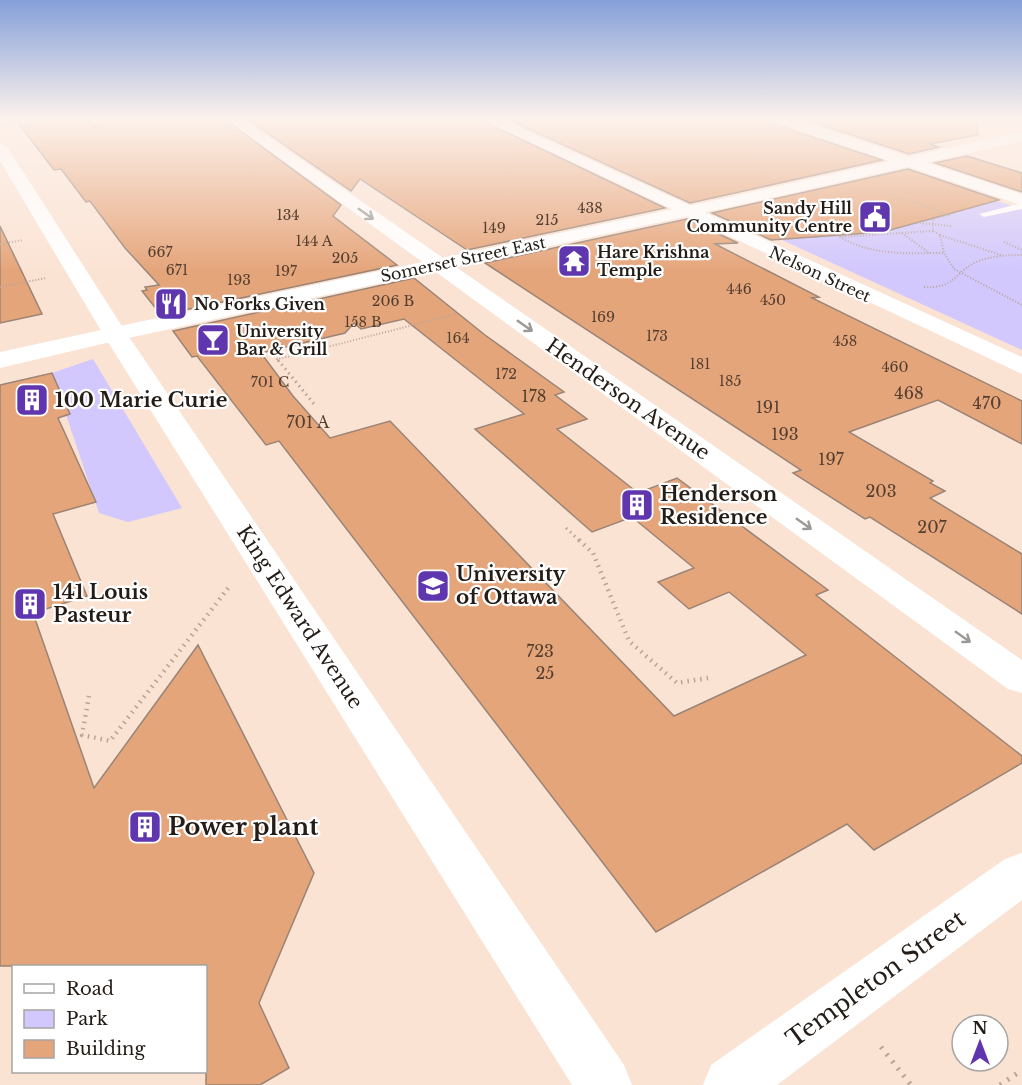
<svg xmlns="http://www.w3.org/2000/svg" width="1022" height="1085" font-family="'Libre Baskerville',serif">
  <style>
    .green { fill: #d2c8fe }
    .building { fill: #e5a57b; stroke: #9a8476; stroke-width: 1.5; fill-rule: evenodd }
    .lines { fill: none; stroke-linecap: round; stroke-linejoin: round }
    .path-far3 { stroke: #b7a498; stroke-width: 2; stroke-dasharray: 1 2; stroke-linecap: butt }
    .path-far2 { stroke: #b7a498; stroke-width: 3; stroke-dasharray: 1.5 4; stroke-linecap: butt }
    .path-far1 { stroke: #b7a498; stroke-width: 4.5; stroke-dasharray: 1.5 5; stroke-linecap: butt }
    .path { stroke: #b7a498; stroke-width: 5; stroke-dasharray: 2 7; stroke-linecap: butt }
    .service { fill: #fff; fill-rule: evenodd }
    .minor { fill: #fff; fill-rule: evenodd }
    .tertiary { fill: #fff; fill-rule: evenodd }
    .secondary { fill: #fff; fill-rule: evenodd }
    .oneway { stroke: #9c9996 }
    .labels { text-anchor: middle; stroke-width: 4.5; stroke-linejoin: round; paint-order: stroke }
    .far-number-label { font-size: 14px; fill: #543e2f }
    .far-poi-label { font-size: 16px; font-weight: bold; fill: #241c16; stroke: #fff; text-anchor: start }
    .far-street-label { font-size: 16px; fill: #241c16; stroke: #fff }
    .number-label { font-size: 16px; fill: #543e2f }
    .street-label { font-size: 20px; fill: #241c16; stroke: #fff }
    .poi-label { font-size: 20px; font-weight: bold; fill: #241c16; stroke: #fff; text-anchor: start }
    .near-poi-label { font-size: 24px; font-weight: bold; fill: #241c16; stroke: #fff; text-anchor: start }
    .near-street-label { font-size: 24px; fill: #241c16; stroke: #fff }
  </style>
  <rect width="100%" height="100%" fill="#fbe3d4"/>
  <g class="green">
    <polygon points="908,171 1022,209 1022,350 723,213"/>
    <polygon points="93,359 182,508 128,522 99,513 52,373"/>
  </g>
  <g class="building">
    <polygon points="54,119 85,119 96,126 101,123 100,119 224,119 341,205 333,216 397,265 161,315 142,291 147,290 145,287 159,285 125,248 90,201 86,202 61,169 54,170 19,124"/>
    <polygon points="247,119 479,119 665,208 467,250 360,179 351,191"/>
    <polygon points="507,119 770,119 773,124 882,160 690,203"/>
    <polygon points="803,119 976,119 978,135 930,144 939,147 909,154"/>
    <polygon points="967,156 1022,173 1022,192 935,163"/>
    <polygon points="908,169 999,200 883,232 771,240 712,213"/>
    <polygon points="687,219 738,243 715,244 819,297 812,298 1022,401 1022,444 938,400 849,432 933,481 930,483 945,491 930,498 1022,554 1022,614 870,517 865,519 793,473 801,470 485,263"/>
    <polygon points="0,226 42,314 0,323"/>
    <path d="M414 278 485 335 564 392 555 395 587 419 557 429 638 493 677 478 828 590 816 595 1022 756V763L874 850 847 824 656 932 279 441 266 445 197 356 192 357 173 331ZM404 319 524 414 475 429 592 532 632 517 694 568 658 582 689 609 729 592 806 655 674 716 390 421 330 438 293 396 261 353 345 333 354 323 361 329Z"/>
    <polygon points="52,373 70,414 58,418 96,502 53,514 87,596 33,613 94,788 198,645 314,873 259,1003 289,1068 260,1085 206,1085 206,966 0,966 0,385"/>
  </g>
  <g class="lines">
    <g class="path-far3">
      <polyline points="889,193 949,215 933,219 933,231 940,235 944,253 954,269 1022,305"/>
      <polyline points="920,223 951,226"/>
      <path d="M933 231 840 237C872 256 908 253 944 253"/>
      <polyline points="902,233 929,253"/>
      <polyline points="940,235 1001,255"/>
      <polyline points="1004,242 1022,250"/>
      <polyline points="0,244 23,240"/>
      <polyline points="0,287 46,278"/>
      <path d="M924 287C953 289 953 275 974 263 989 256 1006 255 1022 255"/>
      <polyline points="274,329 296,355 456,314"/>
      <polyline points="279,362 277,359 296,355"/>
    </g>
    <g class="path-far2">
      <polyline points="278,360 314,404"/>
      <polyline points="566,528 581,542"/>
    </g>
    <g class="path-far1">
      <polyline points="579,540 593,553 629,641 677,683 708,678"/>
      <polyline points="89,696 82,735 110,741 229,587"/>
    </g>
    <g class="path">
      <polyline points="881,1047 911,1085"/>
      <polyline points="1000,1085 1022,1070"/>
    </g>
    <g class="service">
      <polygon points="87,119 97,119 99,122 95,124"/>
      <polygon points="1022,203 1022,209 984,217 979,214"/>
    </g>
    <g class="minor">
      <polygon points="0,119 9,119 0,124"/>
      <polygon points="226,119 243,119 1022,660 1022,693 1008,689"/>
      <polygon points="481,119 501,119 1022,357 1022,374"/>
      <polygon points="772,119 795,119 1022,194 1022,205 774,122"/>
      <polygon points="115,327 123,329 127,334 123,339 0,368 0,352"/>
      <polygon points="1022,853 1022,900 777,1085 703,1085 711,1065 1005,859"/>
    </g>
    <polygon class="tertiary" points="1022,131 1022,141 725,208 115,341 107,339 103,334 107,329 115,327 725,198"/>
    <polygon class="secondary" points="0,143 8,148 127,334 624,1065 632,1085 572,1085 103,334 0,161"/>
  </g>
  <defs><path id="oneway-shaft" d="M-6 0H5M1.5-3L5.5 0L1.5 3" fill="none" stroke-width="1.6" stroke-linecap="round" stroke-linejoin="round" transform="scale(1.5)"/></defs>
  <g class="oneway">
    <use href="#oneway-shaft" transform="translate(366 214) rotate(35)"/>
    <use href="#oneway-shaft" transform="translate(525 326) rotate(35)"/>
    <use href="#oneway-shaft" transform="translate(804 524) rotate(35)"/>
    <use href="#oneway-shaft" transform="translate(963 637) rotate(35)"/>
  </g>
  <linearGradient id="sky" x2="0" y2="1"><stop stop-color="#85a0d9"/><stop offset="0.44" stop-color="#fdf2ec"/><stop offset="1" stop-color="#fdf2ec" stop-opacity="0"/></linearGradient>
  <rect width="1022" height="271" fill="url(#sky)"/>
  <defs>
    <symbol id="civic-square" viewBox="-11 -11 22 22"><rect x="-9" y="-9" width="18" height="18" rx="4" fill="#5f36ae" stroke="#fff"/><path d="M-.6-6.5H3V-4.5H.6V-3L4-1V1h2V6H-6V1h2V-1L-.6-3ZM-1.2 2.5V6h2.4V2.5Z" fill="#fff"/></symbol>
    <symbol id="temple-square" viewBox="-11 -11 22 22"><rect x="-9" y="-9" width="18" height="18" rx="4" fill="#5f36ae" stroke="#fff"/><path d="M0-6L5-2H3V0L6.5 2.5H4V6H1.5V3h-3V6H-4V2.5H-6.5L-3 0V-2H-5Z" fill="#fff"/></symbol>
    <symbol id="restaurant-square" viewBox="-11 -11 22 22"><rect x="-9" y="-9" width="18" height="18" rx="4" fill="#5f36ae" stroke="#fff"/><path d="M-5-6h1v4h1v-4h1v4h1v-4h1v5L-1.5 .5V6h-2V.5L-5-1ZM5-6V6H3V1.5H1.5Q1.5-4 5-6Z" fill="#fff"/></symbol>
    <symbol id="bar-square" viewBox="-11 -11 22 22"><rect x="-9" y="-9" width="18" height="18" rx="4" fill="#5f36ae" stroke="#fff"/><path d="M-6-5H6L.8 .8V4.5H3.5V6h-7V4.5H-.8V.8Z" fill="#fff"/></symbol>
    <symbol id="building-square" viewBox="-11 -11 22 22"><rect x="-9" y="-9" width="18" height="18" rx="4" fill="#5f36ae" stroke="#fff"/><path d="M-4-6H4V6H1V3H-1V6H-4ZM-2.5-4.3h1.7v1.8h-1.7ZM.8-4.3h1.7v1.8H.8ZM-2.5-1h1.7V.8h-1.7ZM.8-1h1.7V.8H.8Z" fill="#fff"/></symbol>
    <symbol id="university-square" viewBox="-11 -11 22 22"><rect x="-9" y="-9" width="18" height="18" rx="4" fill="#5f36ae" stroke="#fff"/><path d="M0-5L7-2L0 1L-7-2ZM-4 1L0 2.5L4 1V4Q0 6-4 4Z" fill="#fff"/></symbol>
  </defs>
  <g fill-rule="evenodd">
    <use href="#civic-square" x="856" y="198" width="38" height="38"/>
    <use href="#temple-square" x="555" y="242" width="38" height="38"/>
    <use href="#restaurant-square" x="152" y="285" width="38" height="38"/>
    <use href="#bar-square" x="194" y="321" width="38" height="38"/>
    <use href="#building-square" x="13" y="381" width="38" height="38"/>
    <use href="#building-square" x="618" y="486" width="38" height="38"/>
    <use href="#university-square" x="414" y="567" width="38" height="38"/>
    <use href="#building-square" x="11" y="585" width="38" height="38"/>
    <use href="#building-square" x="126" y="808" width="38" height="38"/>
  </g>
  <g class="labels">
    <g class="far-number-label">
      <text x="590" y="213">438</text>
      <text x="288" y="220">134</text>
      <text x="547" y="225">215</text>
      <text x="494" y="233">149</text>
      <text x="314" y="246">144 A</text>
      <text x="160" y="257">667</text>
      <text x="345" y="263">205</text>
      <text x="177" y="275">671</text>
      <text x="286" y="276">197</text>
      <text x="239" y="285">193</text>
      <text x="739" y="294">446</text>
      <text x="773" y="305">450</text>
      <text x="393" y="306">206 B</text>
      <text x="603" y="322">169</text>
      <text x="363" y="327">158 B</text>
      <text x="657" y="341">173</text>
      <text x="458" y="343">164</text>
      <text x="845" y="346">458</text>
      <text x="700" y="369">181</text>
      <text x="895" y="372">460</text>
      <text x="506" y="379">172</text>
      <text x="730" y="386">185</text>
      <text x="270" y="387">701 C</text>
    </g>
    <g class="far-poi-label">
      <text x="852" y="214" text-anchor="end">Sandy Hill<tspan x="852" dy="18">Community Centre</tspan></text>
      <text x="597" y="258">Hare Krishna<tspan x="597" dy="18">Temple</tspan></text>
      <text x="194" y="310">No Forks Given</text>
      <text x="236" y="337">University<tspan x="236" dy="18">Bar &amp; Grill</tspan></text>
    </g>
    <g class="far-street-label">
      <text transform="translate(463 259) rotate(-12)" y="6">Somerset Street East</text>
      <text transform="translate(820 274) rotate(25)" y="6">Nelson Street</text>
    </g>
    <g class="number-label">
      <text x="909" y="399">468</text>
      <text x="534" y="402">178</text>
      <text x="987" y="409">470</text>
      <text x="768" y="413">191</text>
      <text x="308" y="428">701 A</text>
      <text x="785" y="440">193</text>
      <text x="831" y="465">197</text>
      <text x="881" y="497">203</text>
      <text x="932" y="533">207</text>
      <text x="540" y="657">723</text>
      <text x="545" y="679">25</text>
    </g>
    <g class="street-label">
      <text transform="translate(628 399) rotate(35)" y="7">Henderson Avenue</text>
      <text transform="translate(300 617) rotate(57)" y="7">King Edward Avenue</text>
    </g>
    <g class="poi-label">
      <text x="55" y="407">100 Marie Curie</text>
      <text x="660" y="501">Henderson<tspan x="660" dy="23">Residence</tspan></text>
      <text x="456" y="581">University<tspan x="456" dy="23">of Ottawa</tspan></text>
      <text x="53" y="599">141 Louis<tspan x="53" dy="23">Pasteur</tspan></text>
    </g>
    <g class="near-poi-label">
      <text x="168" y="835">Power plant</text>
    </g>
    <g class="near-street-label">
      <text transform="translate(876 979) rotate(-36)" y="8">Templeton Street</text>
    </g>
  </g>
  <rect x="12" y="965" width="195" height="108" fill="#ffffff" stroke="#a7a4a2" stroke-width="1.5"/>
  <rect x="24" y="984" width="30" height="9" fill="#ffffff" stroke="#a7a4a2" stroke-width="1.5"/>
  <text x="66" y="995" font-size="18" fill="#241c16">Road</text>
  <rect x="24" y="1010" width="30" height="18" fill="#d2c8fe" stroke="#a7a4a2" stroke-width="1.5"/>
  <text x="66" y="1025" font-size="18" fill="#241c16">Park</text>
  <rect x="24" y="1040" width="30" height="18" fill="#e5a57b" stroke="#a7a4a2" stroke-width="1.5"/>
  <text x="66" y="1055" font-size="18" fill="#241c16">Building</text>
  <g transform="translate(980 1043)"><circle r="28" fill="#ffffff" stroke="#a7a4a2" stroke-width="1.5"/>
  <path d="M0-4.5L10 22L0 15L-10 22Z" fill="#5f36ae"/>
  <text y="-9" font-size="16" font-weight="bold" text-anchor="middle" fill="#241c16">N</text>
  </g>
</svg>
